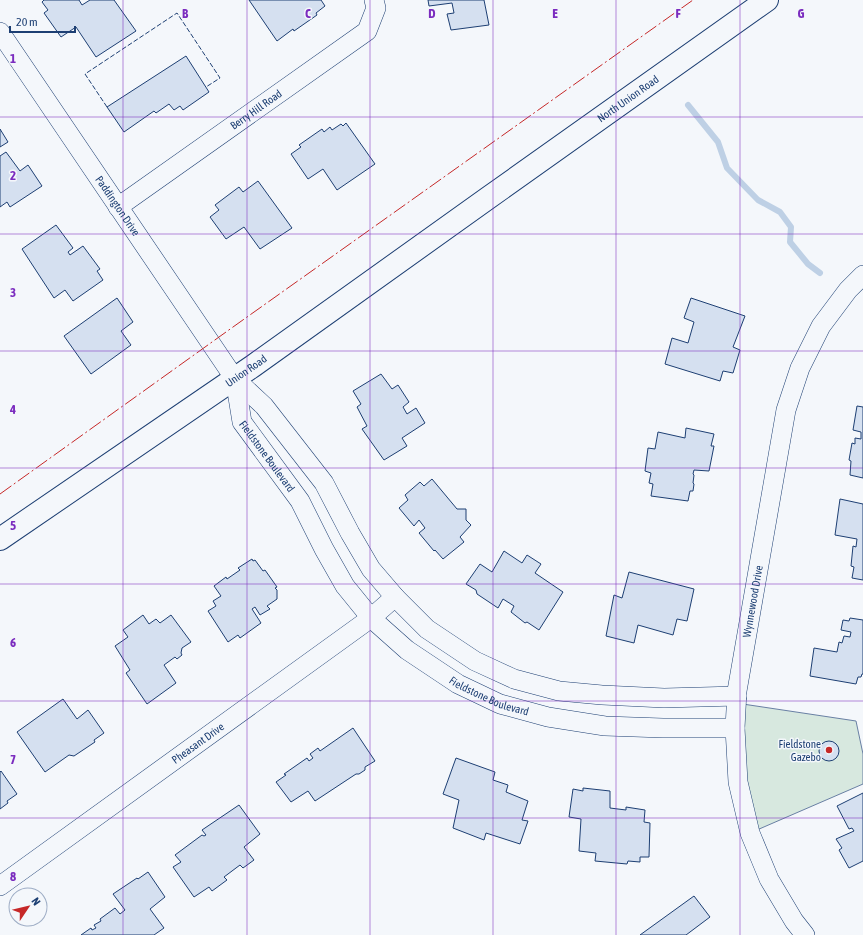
<svg xmlns="http://www.w3.org/2000/svg" width="863" height="935" font-family="'Asap Condensed',sans-serif">
  <style>
    .green { fill: #d7e8df; stroke: #687fa3 }
    .lines { fill: none; stroke-linecap: round; stroke-linejoin: round }
    .stream { stroke: #bed0e5; stroke-width: 6 }
    .building { fill: #d5e0f0; stroke: #1d3f73 }
    .street-casing { stroke: #1d3f73; stroke-width: 20 }
    .secondary-casing { stroke: #1d3f73; stroke-width: 24 }
    .street { stroke: #f4f7fb; stroke-width: 19 }
    .secondary { stroke: #f4f7fb; stroke-width: 22 }
    .fence { stroke: #1d3f73; stroke-width: 1; stroke-dasharray: 5 2; stroke-linecap: butt }
    .power { stroke: #c62828; stroke-width: 1; stroke-dasharray: 14 3 2 3; stroke-linecap: butt }
    .grid { fill: none; stroke: #7b2cbf; stroke-width: 1; stroke-opacity: 0.55 }
    .poi-dot { fill: #c62828; stroke: #f4f7fb; stroke-width: 1.5 }
    .labels { text-anchor: middle; stroke-width: 3; stroke-linejoin: round; paint-order: stroke }
    .street-label { font-size: 11px; fill: #1d3f73; stroke: #f4f7fb }
    .poi-label { font-size: 11px; fill: #1d3f73; stroke: #f4f7fb; text-anchor: end }
    .grid-label { font-size: 13px; text-anchor: middle; font-weight: bold; fill: #7b2cbf; stroke: #f4f7fb; stroke-width: 3; stroke-linejoin: round; paint-order: stroke }
  </style>
  <rect width="100%" height="100%" fill="#f4f7fb"/>
  <polygon class="green" points="736,703 856,721 863,754 863,784 750,833"/>
  <g class="lines">
    <polyline class="stream" points="688,105 718,142 727,168 758,200 780,212 791,227 790,242 808,264 820,273"/>
  </g>
  <g class="building">
    <polygon points="44,0 79,0 82,5 90,0 114,0 136,31 96,57 76,27 61,37 44,13 48,10 42,2"/>
    <polygon points="249,0 321,0 325,6 316,13 317,15 294,31 293,29 277,41"/>
    <polygon points="428,0 484,0 489,25 451,30 447,14 454,13 452,3 429,6"/>
    <polygon points="186,56 209,92 183,110 180,106 174,110 169,104 156,113 154,111 124,132 107,107"/>
    <polygon points="346,123 375,164 337,190 323,169 308,179 291,154 301,147 299,145 322,129 324,132 330,127 332,130 341,124 343,126"/>
    <polygon points="0,129 8,142 0,147"/>
    <polygon points="6,152 20,171 28,165 42,186 10,207 7,202 0,207 0,156"/>
    <polygon points="258,181 292,228 260,249 244,227 226,239 210,217 219,210 215,205 239,187 243,192"/>
    <polygon points="56,225 73,248 68,252 70,255 83,246 100,269 97,271 103,280 73,301 65,290 54,298 22,249"/>
    <polygon points="117,298 133,322 121,331 131,345 91,374 64,336"/>
    <polygon points="691,298 745,316 733,347 740,350 733,373 723,371 720,381 665,364 672,338 688,343 694,322 684,318"/>
    <polygon points="381,374 392,389 398,385 409,402 403,407 407,414 416,408 425,423 402,438 407,446 384,460 362,429 367,426 357,407 361,404 353,391"/>
    <polygon points="857,406 863,407 863,478 850,475 851,461 849,460 852,443 855,444 855,438 861,439 861,432 853,430"/>
    <polygon points="686,428 714,434 711,446 714,446 709,471 694,470 693,474 694,475 693,483 694,484 693,491 690,491 688,501 651,496 653,484 649,483 651,473 645,471 648,448 655,449 658,432 685,438"/>
    <polygon points="432,479 457,509 466,509 466,520 471,525 460,537 464,542 443,559 435,550 434,551 419,533 425,528 419,520 414,526 399,508 408,500 405,495 420,482 424,486"/>
    <polygon points="840,499 863,504 863,580 852,578 854,567 851,566 853,546 856,547 857,539 835,535"/>
    <polygon points="504,551 522,563 527,555 541,564 535,573 563,592 539,630 527,622 525,623 511,612 514,606 503,599 498,608 477,594 476,590 466,584 480,564 492,572"/>
    <polygon points="252,559 253,561 255,560 263,571 265,570 277,587 275,588 277,590 277,599 267,606 270,609 260,615 255,607 252,609 261,623 240,638 238,635 228,642 208,611 216,606 213,601 221,596 214,586 226,577 227,579 240,570 238,568"/>
    <polygon points="629,572 694,589 687,621 677,619 673,635 638,625 634,643 606,636 614,595 622,598"/>
    <polygon points="143,615 149,624 156,619 160,623 171,615 191,642 182,648 181,653 182,655 177,659 175,657 164,665 176,683 147,704 126,673 130,670 115,646 128,637 123,630"/>
    <polygon points="850,618 863,620 863,674 862,674 861,677 858,677 856,684 810,676 814,648 837,652 839,642 842,643 844,636 850,637 851,632 841,630 843,620 849,621"/>
    <polygon points="63,699 77,719 88,710 104,733 94,740 95,742 74,756 69,755 45,772 17,732"/>
    <polygon points="353,728 375,761 365,767 365,770 359,774 356,774 315,801 308,791 291,802 276,782 286,775 284,774 307,758 309,761 313,758 310,754 318,748 320,751"/>
    <circle cx="829" cy="751" r="10"/>
    <polygon points="456,758 495,772 493,780 508,785 506,792 528,801 522,820 528,821 520,844 486,833 484,840 453,828 459,800 443,794"/>
    <polygon points="1,771 17,794 7,801 8,803 0,809 0,772"/>
    <polygon points="583,788 610,791 610,808 626,810 626,807 645,810 644,822 650,823 649,857 640,857 640,862 628,861 627,864 595,861 596,853 579,851 581,819 569,817 573,789 583,791"/>
    <polygon points="863,793 863,861 849,868 839,850 842,848 836,839 854,831 852,828 849,829 837,806"/>
    <polygon points="239,805 260,834 244,847 254,860 243,868 240,865 224,877 227,880 212,891 209,887 194,897 173,867 181,862 175,855 202,835 204,836 206,835 202,830"/>
    <polygon points="148,872 165,897 150,909 164,928 154,935 81,935 91,928 92,930 96,928 94,925 101,921 100,919 115,908 120,914 125,910 113,894 137,878 138,879"/>
    <polygon points="694,896 710,917 686,935 640,935"/>
  </g>
  <g class="lines">
    <defs>
      <g id="street">
        <path id="s1" d="M0 32 235 379 264 406 324 483 350 533 371 569 395 597 427 629 475 661 514 679 559 691 602 695 664 698 737 696"/>
        <path id="s2" d="M118 207 367 31 376 8 374 0"/>
        <path id="s3" d="M235 379 242 422 300 501 324 549 345 586 371 618 407 650 458 684 500 704 548 717 605 726 663 728H735"/>
        <path id="s4" d="M0 886 371 618 395 597"/>
        <path id="s5" d="M805 935 794 921 769 879 750 833 738 782 735 728 737 691 786 410 800 368 821 326 848 290 863 275"/>
      </g>
      <g id="secondary">
        <path id="s6" d="M0 539 253 366 488 198 767 0"/>
      </g>
    </defs>
    <use href="#street" class="street-casing"/>
    <use href="#secondary" class="secondary-casing"/>
    <use href="#street" class="street"/>
    <use href="#secondary" class="secondary"/>
    <polyline class="fence" points="107,107 85,74 177,13 220,78 206,87"/>
    <polyline class="power" points="0,494 233,327 693,0"/>
  </g>
  <path class="grid" d="M123 0V935M247 0V935M370 0V935M493 0V935M616 0V935M740 0V935M0 117H863M0 234H863M0 351H863M0 468H863M0 584H863M0 701H863M0 818H863"/>
  <circle class="poi-dot" cx="829" cy="750" r="4"/>
  <g class="labels">
    <g class="street-label">
      <text dy="4" stroke="none"><textPath href="#s6" startOffset="767">North Union Road</textPath></text>
      <text dy="4" stroke="none"><textPath href="#s2" startOffset="169">Berry Hill Road</textPath></text>
      <text dy="4" stroke="none"><textPath href="#s1" startOffset="210">Paddington Drive</textPath></text>
      <text dy="4" stroke="none"><textPath href="#s6" startOffset="298">Union Road</textPath></text>
      <text dy="4" stroke="none"><textPath href="#s3" startOffset="86">Fieldstone Boulevard</textPath></text>
      <text dy="4" stroke="none"><textPath href="#s5" startOffset="351">Wynnewood Drive</textPath></text>
      <text dy="4" stroke="none"><textPath href="#s3" startOffset="422">Fieldstone Boulevard</textPath></text>
      <text dy="4" stroke="none"><textPath href="#s4" startOffset="244">Pheasant Drive</textPath></text>
    </g>
    <g class="poi-label">
      <text x="821" y="748">Fieldstone<tspan x="821" dy="13">Gazebo</tspan></text>
    </g>
  </g>
  <g class="grid-label">
    <text x="185" y="18">B</text>
    <text x="308" y="18">C</text>
    <text x="432" y="18">D</text>
    <text x="555" y="18">E</text>
    <text x="678" y="18">F</text>
    <text x="801" y="18">G</text>
    <text x="13" y="63">1</text>
    <text x="13" y="180">2</text>
    <text x="13" y="297">3</text>
    <text x="13" y="414">4</text>
    <text x="13" y="530">5</text>
    <text x="13" y="647">6</text>
    <text x="13" y="764">7</text>
    <text x="13" y="881">8</text>
  </g>
  <g transform="translate(28 907) rotate(55)"><circle r="19" fill="#f4f7fb" stroke="#9eadc5"/>
  <path d="M0-3L7 15L0 10L-7 15Z" fill="#c62828"/>
  <text y="-6" font-size="11" font-weight="bold" text-anchor="middle" fill="#1d3f73">N</text>
  </g>
  <path d="M10 26v6h65v-6" fill="none" stroke="#1d3f73" stroke-width="2"/>
  <text x="16" y="26" font-size="12" fill="#1d3f73" stroke="#f4f7fb" stroke-width="3" paint-order="stroke">20 m</text>
</svg>
